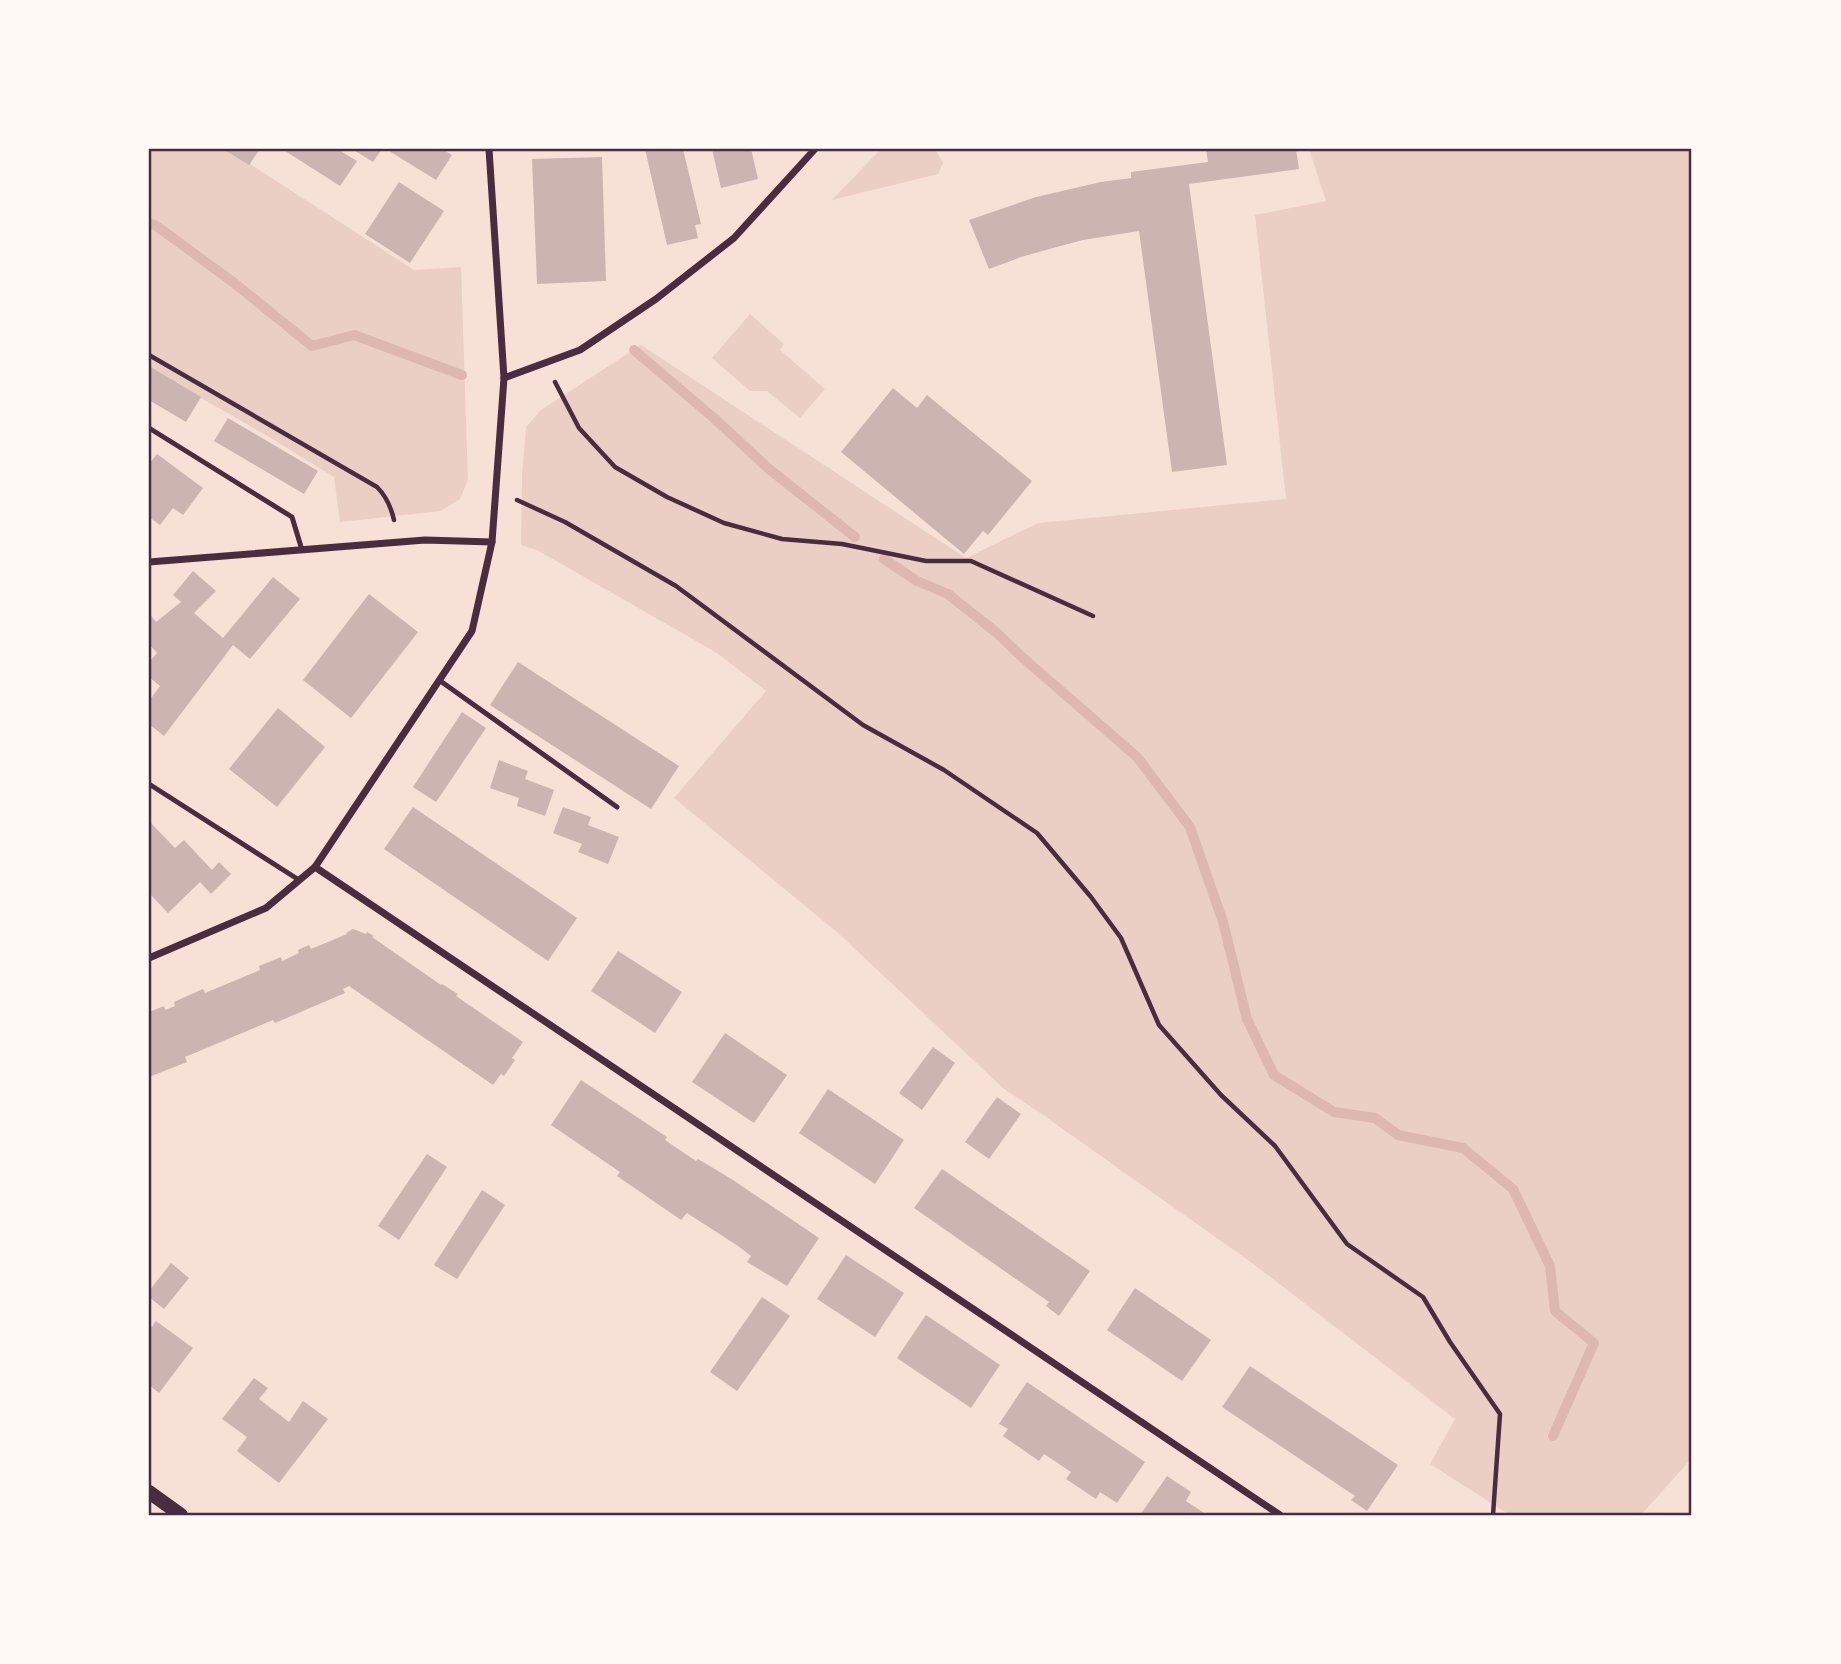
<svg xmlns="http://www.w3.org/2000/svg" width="1841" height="1664" font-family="Karla,sans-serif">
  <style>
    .green { fill: #ebcfc5 }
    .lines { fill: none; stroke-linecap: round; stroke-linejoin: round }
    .stream { stroke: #dcb8b0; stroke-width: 10 }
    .building { fill: #ccb4b1 }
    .path { stroke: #4a2c40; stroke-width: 4.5 }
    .service { stroke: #4a2c40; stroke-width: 5 }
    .minor { stroke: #4a2c40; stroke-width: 7 }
    .secondary { stroke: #4a2c40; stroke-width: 14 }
    .neatline { fill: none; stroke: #4a2c40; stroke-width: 2.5 }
  </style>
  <rect width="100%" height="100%" fill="#f7e1d7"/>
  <g class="green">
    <polygon points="149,149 227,149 414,270 461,267 468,480 460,499 441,511 340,522 334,477 269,437 149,368"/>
    <polygon points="881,149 935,149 943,163 938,174 832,200"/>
    <polygon points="1309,149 1692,149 1692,1458 1641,1515 1510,1515 1430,1464 1455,1419 1252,1263 1043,1115 1004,1089 838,933 674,798 766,691 717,653 537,550 521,545 522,476 526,427 541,410 641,345 966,558 1038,523 1286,499 1255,215 1326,201"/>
    <polygon points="750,314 784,344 780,350 825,389 800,418 767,391 750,391 712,358"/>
  </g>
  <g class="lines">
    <g class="stream">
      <polyline points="149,223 155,225 233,282 312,346 354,335 462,375"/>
      <polyline points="634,350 715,419 769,469 855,537"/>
      <polyline points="884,559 917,581 948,594 997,633 1022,657 1137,757 1190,827 1223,922 1247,1019 1274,1075 1334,1112 1375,1118 1398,1135 1463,1148 1513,1189 1550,1266 1555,1311 1594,1343 1553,1436"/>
    </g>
  </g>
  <g class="building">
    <polygon points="223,149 260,149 249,165"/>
    <polygon points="282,149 337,149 357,161 340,186"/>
    <polygon points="352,149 382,149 373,162"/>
    <polygon points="386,149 442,149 452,155 436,180"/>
    <polygon points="645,149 683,149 701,224 695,225 698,238 667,245"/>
    <polygon points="712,149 751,149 758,179 721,188"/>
    <polygon points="1206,149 1296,149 1299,169 1189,184 1227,465 1172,472 1139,231 1083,240 1053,248 1021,257 989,269 969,220 1036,197 1101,182 1131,178 1131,172 1208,162"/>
    <polygon points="602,157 606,281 537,284 532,159"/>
    <polygon points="399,182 444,211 410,263 365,234"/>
    <polygon points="149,366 201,397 186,422 149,400"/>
    <polygon points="893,388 917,408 927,395 1032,481 988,535 983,531 964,554 841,452"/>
    <polygon points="228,418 318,471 304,494 214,441"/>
    <polygon points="157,454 203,488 183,515 173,508 160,525 149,517 149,464"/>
    <polygon points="193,571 216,591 194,613 223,638 273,577 300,599 250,659 233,645 164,736 149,724 149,701 160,686 149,677 149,662 157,653 149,644 149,613 156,622 181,602 173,595"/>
    <polygon points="369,594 418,632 351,718 303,680"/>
    <polygon points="518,662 679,766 651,809 490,705"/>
    <polygon points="278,708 325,747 277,807 229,769"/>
    <polygon points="462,712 486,728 436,802 413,787"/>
    <polygon points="499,760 528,771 525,779 554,790 545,816 517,806 519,798 490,788"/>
    <polygon points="413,807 577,918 548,961 384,849"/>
    <polygon points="563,807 591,817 588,825 619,837 608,864 578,852 582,844 553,833"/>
    <polygon points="149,821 175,848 184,840 212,870 219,862 231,874 211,894 200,882 168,913 149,893"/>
    <polygon points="353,929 366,934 367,932 374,936 372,937 441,985 442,984 458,994 456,996 523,1042 512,1058 515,1060 504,1076 501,1074 493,1085 349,986 343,989 345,993 275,1023 273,1020 185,1057 187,1062 149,1077 149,1012 164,1006 165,1010 175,1006 174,1002 203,989 205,993 260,970 259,966 281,957 282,961 299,953 298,950 309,945 311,949 347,934 346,933"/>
    <polygon points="618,951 682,992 655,1033 591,991"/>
    <polygon points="725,1033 787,1075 754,1123 692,1082"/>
    <polygon points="933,1047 955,1063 922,1110 899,1093"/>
    <polygon points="581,1080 667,1137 665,1140 696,1161 698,1159 733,1180 819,1238 787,1286 747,1262 751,1256 738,1246 687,1213 681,1220 617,1176 620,1172 551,1125"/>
    <polygon points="828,1089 904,1140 875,1184 799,1133"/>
    <polygon points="997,1097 1021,1114 989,1159 965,1142"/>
    <polygon points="427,1154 447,1167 399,1240 378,1226"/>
    <polygon points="942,1169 1090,1271 1059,1316 1046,1306 1049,1302 914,1208"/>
    <polygon points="482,1190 505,1205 457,1279 434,1265"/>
    <polygon points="846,1255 904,1293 875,1337 817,1299"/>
    <polygon points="171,1263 189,1278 164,1309 149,1297 149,1291"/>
    <polygon points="1135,1288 1211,1340 1182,1381 1107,1330"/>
    <polygon points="762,1297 790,1316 737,1391 710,1372"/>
    <polygon points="926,1315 1000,1365 971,1408 897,1358"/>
    <polygon points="156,1321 193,1348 159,1393 149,1385 149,1331"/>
    <polygon points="1250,1366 1398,1465 1367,1511 1351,1500 1355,1496 1222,1407"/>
    <polygon points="254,1378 268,1388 259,1399 289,1422 303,1401 328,1419 279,1483 237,1451 247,1437 222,1419"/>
    <polygon points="1027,1382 1145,1462 1117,1503 1100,1492 1096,1499 1066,1479 1071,1472 1044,1454 1039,1461 1003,1436 1008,1429 999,1424"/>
    <polygon points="1167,1476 1191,1492 1186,1501 1207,1515 1140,1515"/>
  </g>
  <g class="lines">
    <g class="path">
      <path d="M149 355 377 487C387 497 391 507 394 520"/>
      <polyline points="555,382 579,428 615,467 667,497 724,523 782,539 842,544 926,561 971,561 1093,616"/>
      <polyline points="517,500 565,522 676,586 863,725 944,770 1037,833 1091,897 1121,938 1159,1025 1221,1095 1275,1146 1347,1244 1423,1297 1450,1342 1500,1414 1493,1515"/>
    </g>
    <g class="service">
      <polyline points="149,428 292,517 302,550"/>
      <polyline points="439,680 617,807"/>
      <polyline points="149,784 299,880"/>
    </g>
    <g class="minor">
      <polyline points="504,378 580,350 656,299 734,238 815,149"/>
      <polyline points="149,562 425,540 492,542"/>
      <polyline points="315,867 1280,1515"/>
      <polyline points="149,958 266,908 315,867 472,631 492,542 504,378 489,149"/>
    </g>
    <polyline class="secondary" points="149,1492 181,1515"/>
  </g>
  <rect width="1841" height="1664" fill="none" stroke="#fffaf5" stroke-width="301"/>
  <rect x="150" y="150" width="1540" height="1364" class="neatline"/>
</svg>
